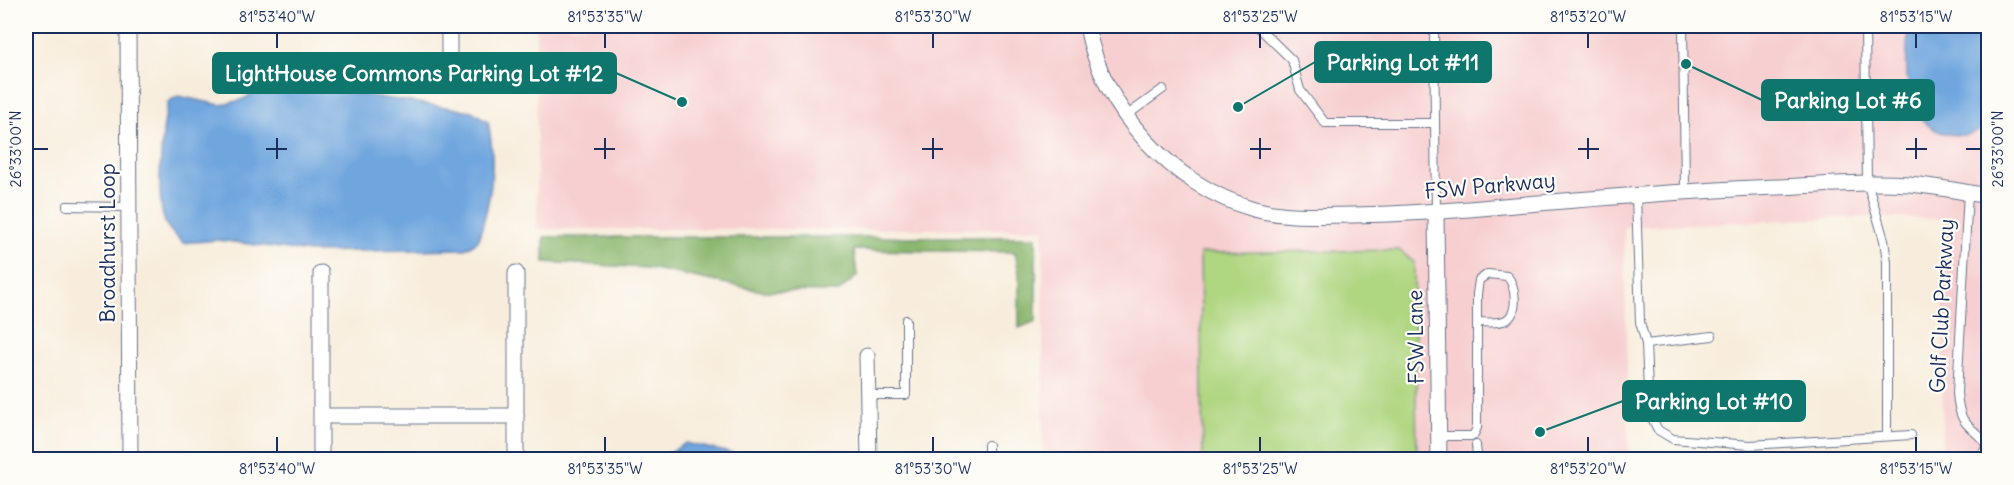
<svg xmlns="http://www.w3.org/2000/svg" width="2014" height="485" font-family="Delius,sans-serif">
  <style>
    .built { fill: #f7cfd0 }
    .green { fill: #afd680; stroke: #65826f; stroke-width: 1.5 }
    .forest { fill: #8bb76e; stroke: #537366; stroke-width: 1.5 }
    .water { fill: #70a6de; stroke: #466a9e; stroke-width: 1.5 }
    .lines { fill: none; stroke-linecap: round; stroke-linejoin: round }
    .service-casing { stroke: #68728a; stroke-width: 10 }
    .minor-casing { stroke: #68728a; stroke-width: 17 }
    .service { stroke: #fff; stroke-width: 8 }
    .minor { stroke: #fff; stroke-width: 15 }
    .ticks { fill: none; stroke: #1b2f5e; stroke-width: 2 }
    .labels { text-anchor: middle; stroke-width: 4.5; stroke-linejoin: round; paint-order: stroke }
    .street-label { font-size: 21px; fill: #1b2f5e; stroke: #fdfcf7 }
    .leader { fill: none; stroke: #0f766e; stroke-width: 2 }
    .callout-dot { fill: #0f766e; stroke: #fdfcf7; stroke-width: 2 }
    .callout { fill: #0f766e; stroke: #0f766e; stroke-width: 2 }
    .callout-label { font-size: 22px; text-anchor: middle; font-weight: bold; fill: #fff }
    .neatline { fill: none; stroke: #1b2f5e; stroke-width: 2 }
    .ticks-label { font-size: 15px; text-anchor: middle; fill: #1b2f5e }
  </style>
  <rect width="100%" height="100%" fill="#fdfcf7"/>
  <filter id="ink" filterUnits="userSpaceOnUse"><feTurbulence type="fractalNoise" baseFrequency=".0167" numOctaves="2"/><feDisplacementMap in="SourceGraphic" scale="12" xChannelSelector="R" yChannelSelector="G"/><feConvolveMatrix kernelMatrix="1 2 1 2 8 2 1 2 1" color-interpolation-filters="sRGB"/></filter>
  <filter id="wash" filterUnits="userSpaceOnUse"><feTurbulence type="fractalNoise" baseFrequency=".008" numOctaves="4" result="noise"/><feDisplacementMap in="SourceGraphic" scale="24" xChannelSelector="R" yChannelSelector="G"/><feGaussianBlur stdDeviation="1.35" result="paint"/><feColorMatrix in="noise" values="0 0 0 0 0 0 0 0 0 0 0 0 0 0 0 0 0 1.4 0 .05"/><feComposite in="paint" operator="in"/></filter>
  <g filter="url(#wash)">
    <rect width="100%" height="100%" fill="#f8eddc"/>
    <polygon class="built" points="536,26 1988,26 1988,459 1942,459 1944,219 1863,217 1624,227 1629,459 1043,459 1043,229 537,229"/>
    <polygon class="green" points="1399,250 1414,262 1417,459 1203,459 1200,253"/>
    <polygon class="forest" points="544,237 1036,237 1036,321 1019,328 1019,273 1015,252 854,250 857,276 838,292 762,291 649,268 544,262"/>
    <g class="water">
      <path d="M1909 26H1988V120C1982 131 1971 136 1958 135 1901 133 1904 68 1909 26Z"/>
      <path d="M290 84 472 111 488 122C497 167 491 199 478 241L465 249 310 252 218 240 183 243C177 237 168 230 165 222 155 198 162 129 168 102L178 96 221 105 241 100 263 89Z"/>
      <polygon points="686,443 757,459 659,459"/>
    </g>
  </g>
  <g filter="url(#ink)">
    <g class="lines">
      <defs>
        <g id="service">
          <polyline points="1257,26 1292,60 1300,90 1325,123 1435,123"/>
          <polyline points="1434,26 1436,213"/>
          <polyline points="1683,26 1685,190"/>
          <polyline points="1865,26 1867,182 1884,240 1887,262 1887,436"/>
          <polyline points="1126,116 1163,89"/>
          <path d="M1968 193 1957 393C1960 428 1968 422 1988 445"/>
          <polyline points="1636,195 1640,322 1646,344 1649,413 1658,430 1673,439 1750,445 1911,435"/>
          <polyline points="67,206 129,207"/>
          <polyline points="1646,344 1712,336"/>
          <polyline points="868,395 906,395 906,320"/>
          <path d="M1438 436H1473L1477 428V294L1479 280 1488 274 1507 276C1516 286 1519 313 1506 320 1498 324 1486 322 1477 322"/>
          <polyline points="988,445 988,460"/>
          <polyline points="1476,445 1477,456"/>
        </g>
        <g id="minor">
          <polyline points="128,26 130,460"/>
          <polyline points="449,26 449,71"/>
          <path d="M1087 26C1102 109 1172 186 1254 209 1286 218 1321 215 1354 215 1408 214 1461 210 1514 205 1602 198 1690 190 1779 187 1822 185 1866 181 1909 184 1936 186 1962 192 1988 196"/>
          <polyline points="1436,213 1439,460"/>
          <polyline points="516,273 516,460"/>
          <polyline points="867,356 869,460"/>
          <polyline points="322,416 516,416"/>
          <polyline points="321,460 321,273"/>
          <polyline points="1983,460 1988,451"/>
        </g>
      </defs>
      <use href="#service" class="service-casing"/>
      <use href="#minor" class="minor-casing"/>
      <use href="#service" class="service"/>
      <use href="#minor" class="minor"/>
    </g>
  </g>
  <path class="ticks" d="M277 33V48M605 33V48M933 33V48M1260 33V48M1588 33V48M1916 33V48M277 138V159M605 138V159M933 138V159M1260 138V159M1588 138V159M1916 138V159M33 149H48M266 149H287M594 149H615M922 149H943M1250 149H1271M1578 149H1599M1906 149H1927M1966 149H1981M277 437V452M605 437V452M933 437V452M1260 437V452M1588 437V452M1916 437V452"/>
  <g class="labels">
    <g class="street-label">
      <text transform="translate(1490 186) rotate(-5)" y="7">FSW Parkway</text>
      <text transform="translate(108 243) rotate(-90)" y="7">Broadhurst Loop</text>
      <text transform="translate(1942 306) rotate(-87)" y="7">Golf Club Parkway</text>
      <text transform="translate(1416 337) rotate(-91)" y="7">FSW Lane</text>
    </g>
  </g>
  <path class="leader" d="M1238 107L1315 62M682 102L616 73M1686 64L1762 100M1540 432L1623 401"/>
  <g class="callout-dot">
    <circle cx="1238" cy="107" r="6"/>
    <circle cx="682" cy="102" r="6"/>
    <circle cx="1686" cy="64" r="6"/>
    <circle cx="1540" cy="432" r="6"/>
  </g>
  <g class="callout">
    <rect x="1315" y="42" width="176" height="40" rx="6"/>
    <rect x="213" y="53" width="403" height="40" rx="6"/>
    <rect x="1762" y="80" width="172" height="40" rx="6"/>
    <rect x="1623" y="381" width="182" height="40" rx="6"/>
  </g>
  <g class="callout-label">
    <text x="1403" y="70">Parking Lot #11</text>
    <text x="414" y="81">LightHouse Commons Parking Lot #12</text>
    <text x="1848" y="108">Parking Lot #6</text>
    <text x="1714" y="409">Parking Lot #10</text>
  </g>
  <rect width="2014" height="485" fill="none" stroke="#fdfcf7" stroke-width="66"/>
  <rect x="33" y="33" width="1948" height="419" class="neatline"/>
  <g class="ticks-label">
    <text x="277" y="22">81°53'40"W</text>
    <text x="605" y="22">81°53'35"W</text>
    <text x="933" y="22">81°53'30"W</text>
    <text x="1260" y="22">81°53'25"W</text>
    <text x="1588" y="22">81°53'20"W</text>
    <text x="1916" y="22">81°53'15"W</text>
    <text transform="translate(16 149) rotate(-90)" y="5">26°33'00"N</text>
    <text transform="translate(1998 149) rotate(-90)" y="5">26°33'00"N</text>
    <text x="277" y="474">81°53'40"W</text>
    <text x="605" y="474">81°53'35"W</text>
    <text x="933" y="474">81°53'30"W</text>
    <text x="1260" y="474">81°53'25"W</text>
    <text x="1588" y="474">81°53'20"W</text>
    <text x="1916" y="474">81°53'15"W</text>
  </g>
</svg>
